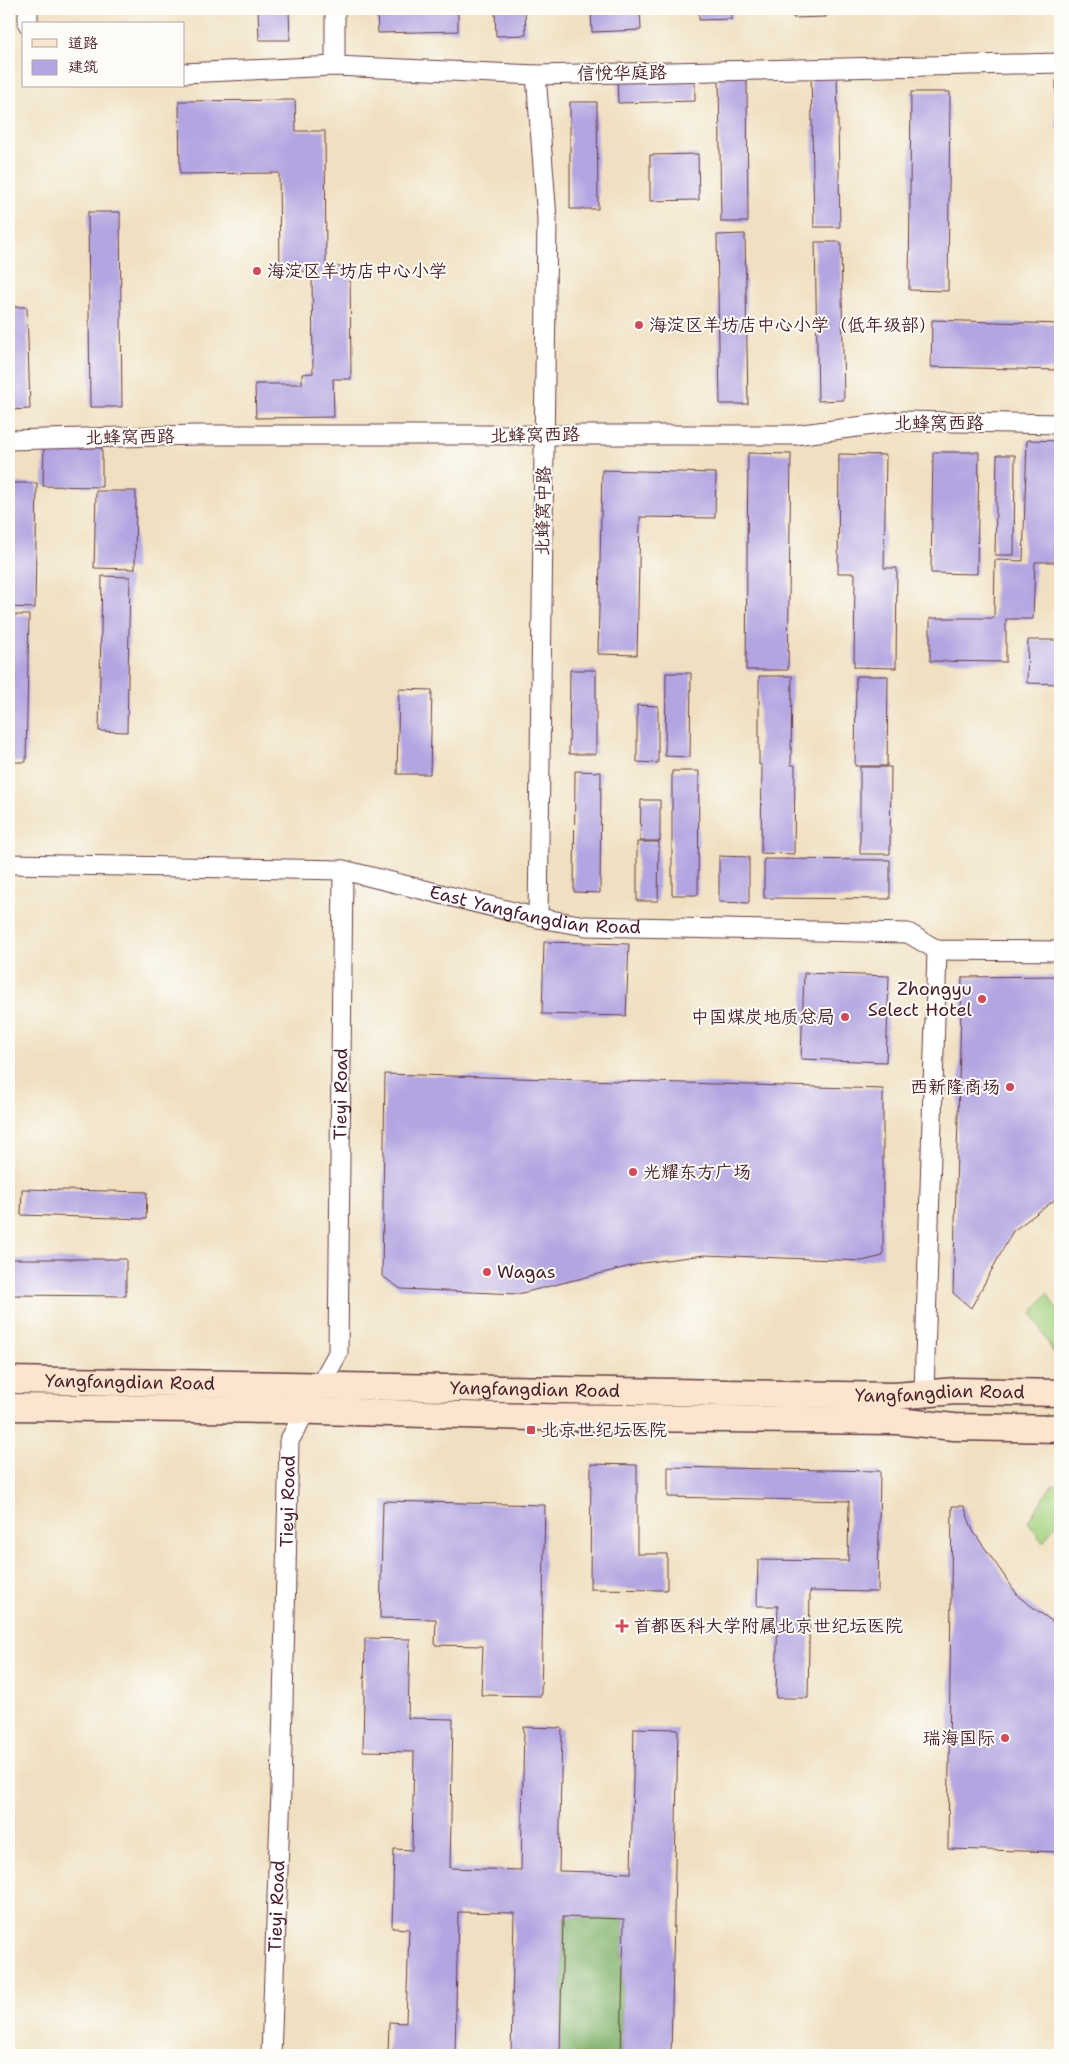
<svg xmlns="http://www.w3.org/2000/svg" width="1069" height="2064" font-family="'Shantell Sans','LXGW WenKai TC',sans-serif">
  <style>
    .green { fill: #a5d280; stroke: #787856 }
    .forest { fill: #84b46e; stroke: #676a4c }
    .building { fill: #b3a5e1 }
    .lines { fill: none; stroke-linecap: round; stroke-linejoin: round }
    .street-casing { stroke: #633c42; stroke-width: 21 }
    .secondary-casing { stroke: #633c42; stroke-width: 29 }
    .street { stroke: #fff; stroke-width: 19 }
    .secondary { stroke: #fce5cf; stroke-width: 26 }
    .secondary-bridge-casing { stroke: #633c42; stroke-width: 29; stroke-linecap: butt }
    .secondary-bridge { stroke: #fce5cf; stroke-width: 26 }
    .poi-dot { fill: #d1495b; stroke: #fdfcf7; stroke-width: 2 }
    .labels { text-anchor: middle; stroke-width: 4; stroke-linejoin: round; paint-order: stroke }
    .street-label { font-size: 18px; fill: #4a1f2b; stroke: #fdfcf7 }
    .poi-label { font-size: 18px; fill: #4a1f2b; stroke: #fdfcf7; text-anchor: start }
  </style>
  <rect width="100%" height="100%" fill="#fdfcf7"/>
  <filter id="ink" filterUnits="userSpaceOnUse"><feTurbulence type="fractalNoise" baseFrequency=".02" numOctaves="2"/><feDisplacementMap in="SourceGraphic" scale="10" xChannelSelector="R" yChannelSelector="G"/><feConvolveMatrix kernelMatrix="1 2 1 2 8 2 1 2 1" color-interpolation-filters="sRGB"/></filter>
  <filter id="wash" filterUnits="userSpaceOnUse"><feTurbulence type="fractalNoise" baseFrequency=".0096" numOctaves="4" result="noise"/><feDisplacementMap in="SourceGraphic" scale="20" xChannelSelector="R" yChannelSelector="G"/><feGaussianBlur stdDeviation="1.12" result="paint"/><feColorMatrix in="noise" values="0 0 0 0 0 0 0 0 0 0 0 0 0 0 0 0 0 1.4 0 .05"/><feComposite in="paint" operator="in"/></filter>
  <g filter="url(#wash)">
    <rect width="100%" height="100%" fill="#f0e0c1"/>
    <g class="green">
      <polygon points="1047,1293 1060,1315 1060,1352 1053,1352 1032,1313"/>
      <polygon points="1052,1485 1060,1485 1060,1517 1043,1543 1028,1521"/>
    </g>
    <polygon class="forest" points="563,1917 624,1919 621,2055 560,2055"/>
    <g id="blocks">
      <g class="building">
        <polygon points="258,9 289,9 290,40 259,40"/>
        <polygon points="377,9 458,9 458,31 378,33"/>
        <polygon points="495,9 525,9 526,35 496,36"/>
        <polygon points="591,9 640,9 641,30 592,32"/>
        <polygon points="699,9 732,9 732,19 699,20"/>
        <polygon points="793,9 826,9 826,17 793,18"/>
        <polygon points="695,72 695,101 618,103 617,73"/>
        <polygon points="811,73 837,73 840,227 814,227"/>
        <polygon points="719,76 747,76 748,222 721,222"/>
        <rect x="1056" y="81" width="4" height="48"/>
        <polygon points="911,92 950,92 948,291 909,290"/>
        <polygon points="295,100 296,131 325,131 326,267 350,267 351,379 333,379 334,417 256,418 255,384 302,384 302,374 313,373 312,271 280,272 279,173 180,174 179,101"/>
        <polygon points="570,102 597,102 598,209 570,209"/>
        <polygon points="698,154 699,200 650,201 650,155"/>
        <polygon points="88,212 120,212 122,407 90,407"/>
        <polygon points="745,234 748,404 720,404 717,235"/>
        <polygon points="815,242 841,242 844,400 818,401"/>
        <polygon points="9,307 27,307 30,409 9,410"/>
        <polygon points="932,320 1060,324 1060,370 931,367"/>
        <polygon points="1027,440 1060,441 1060,562 1035,562 1033,619 1006,619 1006,662 930,661 930,618 994,618 995,560 1023,561"/>
        <polygon points="44,447 102,448 102,487 43,486"/>
        <polygon points="933,452 979,452 977,574 931,573"/>
        <polygon points="748,453 791,454 788,670 746,670"/>
        <polygon points="839,454 886,455 884,568 897,568 896,668 854,667 855,573 838,573"/>
        <polygon points="997,455 1015,455 1014,555 995,555"/>
        <polygon points="602,470 716,473 715,518 640,517 637,655 598,654"/>
        <polygon points="9,483 37,483 35,608 9,607"/>
        <polygon points="96,491 136,491 135,569 94,568"/>
        <polygon points="102,576 130,577 127,732 99,731"/>
        <polygon points="9,615 29,615 26,762 9,762"/>
        <polygon points="1028,640 1060,640 1060,684 1027,683"/>
        <polygon points="570,670 596,670 596,754 569,754"/>
        <polygon points="666,673 691,673 690,757 665,756"/>
        <polygon points="759,676 792,676 791,765 795,765 794,854 761,853 762,765 759,765"/>
        <polygon points="856,676 888,676 887,766 855,766"/>
        <polygon points="399,689 432,690 430,774 397,774"/>
        <polygon points="637,705 658,706 658,763 637,762"/>
        <polygon points="860,767 891,767 890,854 860,854"/>
        <polygon points="575,771 601,772 600,893 574,892"/>
        <polygon points="672,771 699,771 698,895 672,895"/>
        <polygon points="641,800 660,800 660,841 640,841"/>
        <polygon points="637,842 659,842 658,901 637,901"/>
        <polygon points="719,856 749,857 749,903 719,902"/>
        <polygon points="764,859 890,860 890,899 764,898"/>
        <polygon points="544,942 629,944 626,1016 542,1014"/>
        <polygon points="804,973 889,976 886,1062 801,1059"/>
        <polygon points="1060,976 1060,1196 1013,1231 971,1308 953,1293 962,977"/>
        <polygon points="385,1074 883,1089 883,1256 862,1261 704,1255 643,1263 518,1294 401,1289 382,1276"/>
        <polygon points="22,1189 147,1192 146,1219 21,1215"/>
        <polygon points="9,1259 126,1259 126,1296 9,1295"/>
        <polygon points="591,1464 637,1465 637,1554 667,1554 667,1590 590,1589"/>
        <polygon points="668,1467 880,1471 878,1592 810,1591 808,1698 776,1698 778,1606 757,1606 758,1560 848,1561 849,1501 668,1497"/>
        <polygon points="383,1501 545,1505 541,1696 481,1695 483,1646 435,1645 436,1619 380,1618"/>
        <polygon points="952,1506 964,1506 973,1531 1019,1597 1060,1627 1060,1852 948,1849"/>
        <polygon points="365,1638 410,1639 408,1718 453,1719 450,1868 521,1870 524,1727 562,1728 559,1871 631,1873 634,1728 678,1729 671,2055 621,2055 624,1919 563,1917 560,2055 511,2055 514,1913 458,1912 455,2055 388,2055 389,2022 406,2023 409,1929 392,1928 394,1849 412,1850 414,1752 363,1751"/>
      </g>
    </g>
  </g>
  <g filter="url(#ink)">
    <use href="#blocks" fill-opacity="0" stroke="#633c42" stroke-width="1"/>
    <g class="lines">
      <defs>
        <g id="street">
          <polyline points="28,9 28,24"/>
          <polyline points="335,66 335,9"/>
          <polyline points="184,73 335,66 536,75 1060,63"/>
          <polyline points="536,75 547,218 538,918"/>
          <polyline points="9,440 196,435 795,435 903,421 1060,424"/>
          <path id="s1" d="M9 864 343 870 538 918 586 926 908 933 937 950 1060 951"/>
          <polyline points="924,1393 937,950"/>
          <path id="s2" d="M271 2055 281 1790 289 1441 338 1353 343 870"/>
        </g>
        <g id="secondary">
          <path id="s3" d="M9 1380 895 1396 956 1391 1060 1393"/>
          <polyline points="9,1407 281,1410 533,1417 897,1421 954,1427 1060,1429"/>
        </g>
      </defs>
      <use href="#street" class="street-casing"/>
      <use href="#secondary" class="secondary-casing"/>
      <use href="#street" class="street"/>
      <use href="#secondary" class="secondary"/>
      <defs>
        <polyline id="secondary-bridge" points="1048,1428 1060,1427"/>
      </defs>
      <use href="#secondary-bridge" class="secondary-bridge-casing"/>
      <use href="#secondary-bridge" class="secondary-bridge"/>
    </g>
  </g>
  <g class="poi-dot">
    <circle cx="257" cy="271" r="5"/>
    <circle cx="639" cy="325" r="5"/>
    <circle cx="982" cy="999" r="5"/>
    <circle cx="845" cy="1017" r="5"/>
    <circle cx="1010" cy="1087" r="5"/>
    <circle cx="633" cy="1172" r="5"/>
    <circle cx="487" cy="1272" r="5"/>
    <rect x="526" y="1425" width="10" height="10" rx="2.5"/>
    <path d="M619.5 1618.5h5v5h5v5h-5v5h-5v-5h-5v-5h5z"/>
    <circle cx="1005" cy="1738" r="5"/>
  </g>
  <g class="labels">
    <g class="street-label">
      <text transform="translate(622 73) rotate(-1)" y="6">信悦华庭路</text>
      <text x="939" y="429">北蜂窝西路</text>
      <text transform="translate(535 435) rotate(-1)" y="6">北蜂窝西路</text>
      <text transform="translate(130 437) rotate(-1)" y="6">北蜂窝西路</text>
      <text transform="translate(543 511) rotate(-89)" y="6">北蜂窝中路</text>
      <text dy="6" stroke="none"><textPath href="#s1" startOffset="531">East Yangfangdian Road</textPath></text>
      <text dy="6" stroke="none"><textPath href="#s2" startOffset="974">Tieyi Road</textPath></text>
      <text dy="6" stroke="none"><textPath href="#s3" startOffset="121">Yangfangdian Road</textPath></text>
      <text dy="6" stroke="none"><textPath href="#s3" startOffset="526">Yangfangdian Road</textPath></text>
      <text dy="6" stroke="none"><textPath href="#s3" startOffset="931">Yangfangdian Road</textPath></text>
      <text dy="6" stroke="none"><textPath href="#s2" startOffset="554">Tieyi Road</textPath></text>
      <text dy="6" stroke="none"><textPath href="#s2" startOffset="149">Tieyi Road</textPath></text>
    </g>
    <g class="poi-label">
      <text x="267" y="277">海淀区羊坊店中心小学</text>
      <text x="649" y="331">海淀区羊坊店中心小学（低年级部）</text>
      <text x="972" y="995" text-anchor="end">Zhongyu<tspan x="972" dy="21">Select Hotel</tspan></text>
      <text x="835" y="1023" text-anchor="end">中国煤炭地质总局</text>
      <text x="1000" y="1093" text-anchor="end">西新隆商场</text>
      <text x="643" y="1178">光耀东方广场</text>
      <text x="497" y="1278">Wagas</text>
      <text x="541" y="1436">北京世纪坛医院</text>
      <text x="633" y="1632">首都医科大学附属北京世纪坛医院</text>
      <text x="995" y="1744" text-anchor="end">瑞海国际</text>
    </g>
  </g>
  <rect width="1069" height="2064" fill="none" stroke="#fdfcf7" stroke-width="30"/>
  <rect x="22" y="22" width="162" height="65" fill="#fdfcf7" stroke="#b5a4a5"/>
  <rect x="32" y="39" width="25" height="8" fill="#fce5cf" stroke="#b5a4a5"/>
  <text x="68" y="48" font-size="15" fill="#4a1f2b">道路</text>
  <rect x="32" y="60" width="25" height="15" fill="#b3a5e1" stroke="#b5a4a5"/>
  <text x="68" y="72" font-size="15" fill="#4a1f2b">建筑</text>
</svg>
